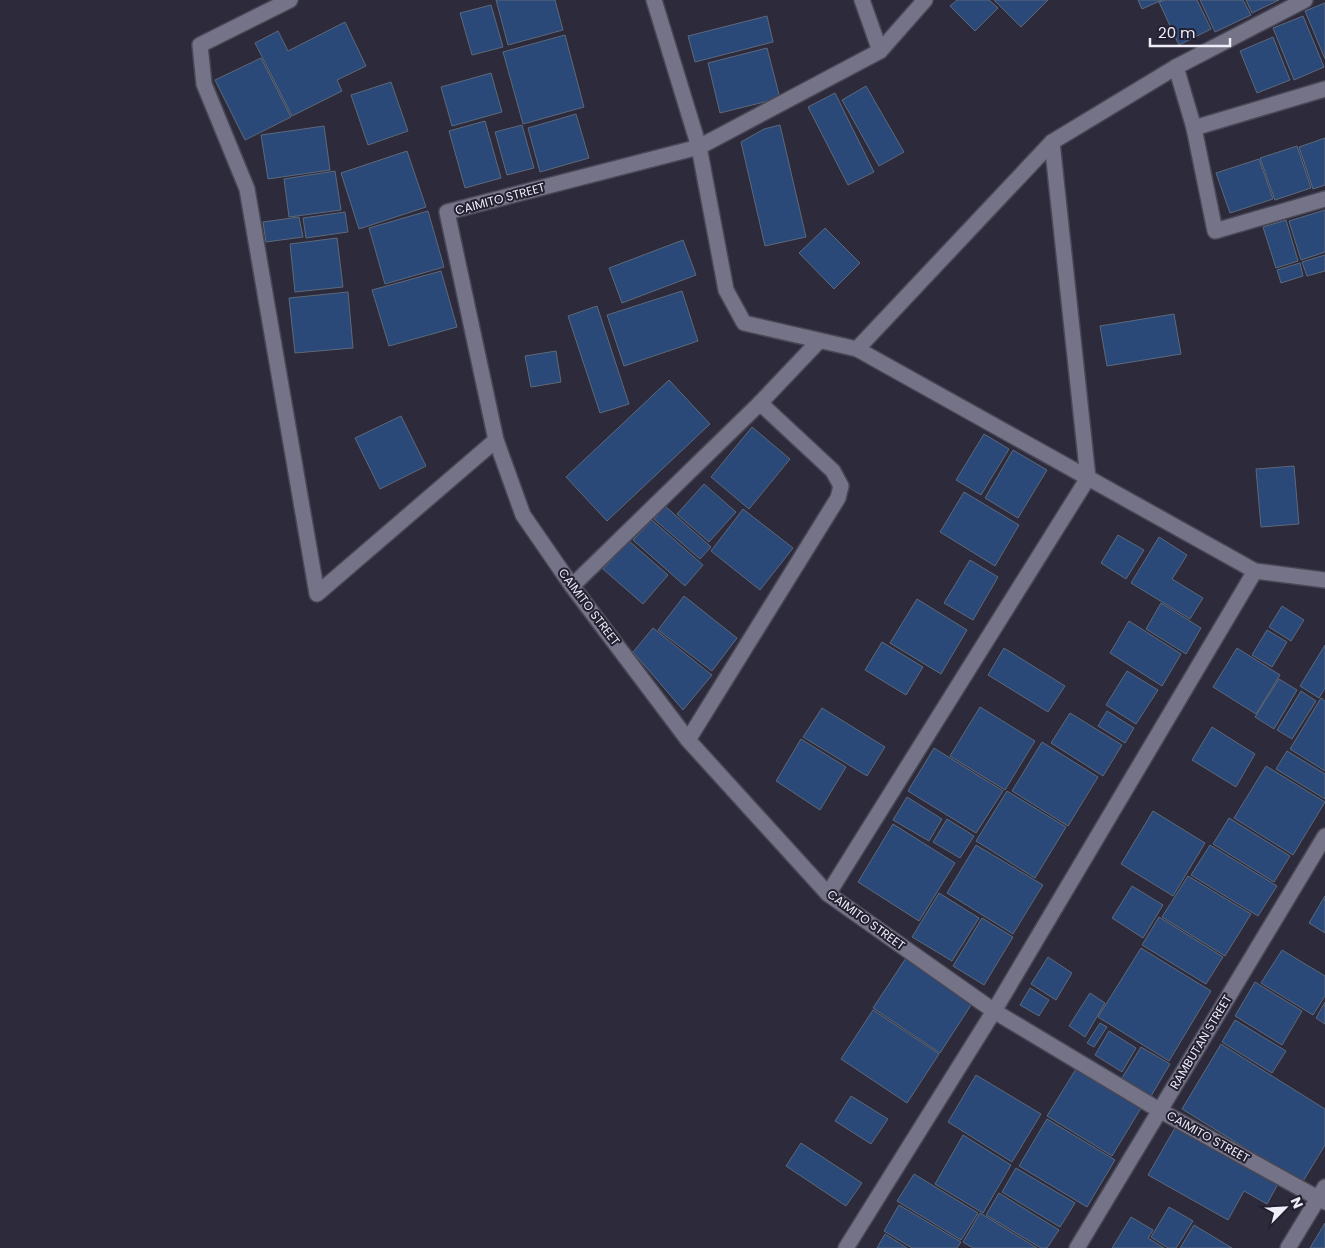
<svg xmlns="http://www.w3.org/2000/svg" width="1325" height="1248" font-family="Poppins,sans-serif">
  <style>
    .building { fill: #2a4978; stroke: #5d697a }
    .lines { fill: none; stroke-linecap: round; stroke-linejoin: round }
    .minor-casing { stroke: #494755; stroke-width: 18 }
    .minor { stroke: #757387; stroke-width: 15 }
    .labels { text-anchor: middle; stroke-width: 4; stroke-linejoin: round; paint-order: stroke }
    .street-label { font-size: 12px; fill: #eeedf8; stroke: #232031 }
  </style>
  <rect width="100%" height="100%" fill="#2c2a3b"/>
  <g class="building">
    <polygon points="496,0 555,0 563,30 508,45"/>
    <polygon points="957,0 989,0 998,8 975,31 950,6"/>
    <polygon points="994,0 1048,0 1021,27"/>
    <polygon points="1138,0 1162,0 1142,9"/>
    <polygon points="1165,0 1197,0 1211,29 1179,45 1159,2"/>
    <polygon points="1200,0 1243,0 1251,15 1215,32"/>
    <polygon points="1246,0 1279,0 1252,13"/>
    <polygon points="1325,3 1325,59 1305,11"/>
    <polygon points="491,5 503,47 472,55 460,13"/>
    <polygon points="767,16 773,42 695,62 688,36"/>
    <polygon points="1303,16 1324,67 1294,80 1273,28"/>
    <polygon points="345,22 366,66 337,80 342,91 292,116 255,43 278,31 288,51"/>
    <polygon points="565,35 584,107 523,124 503,52"/>
    <polygon points="1273,37 1290,80 1257,93 1240,51"/>
    <polygon points="767,48 780,98 720,113 708,63"/>
    <polygon points="261,58 291,117 245,140 215,80"/>
    <polygon points="491,73 502,112 452,126 441,87"/>
    <polygon points="391,82 408,131 368,145 351,95"/>
    <polygon points="866,86 904,152 879,166 842,100"/>
    <polygon points="835,93 874,172 848,185 808,107"/>
    <polygon points="576,114 589,158 540,172 528,128"/>
    <polygon points="485,121 501,178 465,188 449,131"/>
    <polygon points="522,125 534,168 507,175 495,132"/>
    <polygon points="780,125 806,237 765,246 741,142 764,129"/>
    <polygon points="324,126 330,170 268,179 261,135"/>
    <polygon points="1325,138 1325,185 1313,189 1299,147"/>
    <polygon points="1297,146 1311,188 1275,200 1260,158"/>
    <polygon points="407,151 426,207 359,229 341,173"/>
    <polygon points="1259,159 1273,199 1230,213 1216,173"/>
    <polygon points="335,171 341,210 289,217 284,179"/>
    <polygon points="1325,210 1325,252 1301,260 1289,221"/>
    <polygon points="428,211 444,267 385,284 369,228"/>
    <polygon points="345,212 348,232 306,238 303,218"/>
    <polygon points="299,217 303,237 266,242 263,222"/>
    <polygon points="1286,220 1298,261 1276,268 1263,227"/>
    <polygon points="825,228 860,263 834,289 799,253"/>
    <polygon points="337,238 343,287 295,292 290,244"/>
    <polygon points="683,240 696,275 622,303 609,268"/>
    <polygon points="1325,255 1325,271 1307,276 1302,262"/>
    <polygon points="1300,263 1303,276 1281,283 1277,270"/>
    <polygon points="441,271 457,327 389,346 372,290"/>
    <polygon points="682,291 698,341 624,366 607,315"/>
    <polygon points="348,292 353,348 295,353 289,298"/>
    <polygon points="597,306 629,404 600,413 568,316"/>
    <polygon points="1174,314 1181,354 1107,366 1100,326"/>
    <polygon points="556,351 561,382 531,387 525,356"/>
    <polygon points="669,380 710,424 607,521 566,477"/>
    <polygon points="401,416 426,466 380,489 355,438"/>
    <polygon points="752,427 790,459 749,509 711,477"/>
    <polygon points="984,434 1009,449 981,495 956,480"/>
    <polygon points="1013,450 1047,470 1018,518 985,498"/>
    <polygon points="1294,466 1299,524 1261,527 1256,469"/>
    <polygon points="704,484 736,512 709,542 677,514"/>
    <polygon points="964,492 1019,525 995,566 940,532"/>
    <polygon points="665,506 711,547 700,559 654,519"/>
    <polygon points="743,509 793,548 760,590 711,551"/>
    <polygon points="652,520 703,565 685,586 633,540"/>
    <polygon points="1118,535 1144,550 1126,579 1101,563"/>
    <polygon points="1159,537 1187,555 1172,579 1203,598 1190,619 1131,583"/>
    <polygon points="629,541 668,575 643,604 603,569"/>
    <polygon points="970,560 998,577 973,620 944,603"/>
    <polygon points="684,596 737,638 712,671 658,630"/>
    <polygon points="917,599 967,630 941,674 890,643"/>
    <polygon points="1161,603 1201,628 1186,654 1146,629"/>
    <polygon points="1282,606 1304,620 1291,641 1269,627"/>
    <polygon points="1129,621 1181,654 1162,686 1110,653"/>
    <polygon points="653,628 712,675 683,710 633,652"/>
    <polygon points="1267,630 1287,642 1272,667 1252,655"/>
    <polygon points="882,642 923,667 906,695 865,670"/>
    <polygon points="1325,645 1325,688 1319,698 1300,686"/>
    <polygon points="1004,648 1065,686 1048,712 988,675"/>
    <polygon points="1237,648 1280,675 1256,714 1213,687"/>
    <polygon points="1127,671 1158,690 1136,724 1106,705"/>
    <polygon points="1279,679 1297,690 1274,729 1255,717"/>
    <polygon points="1301,691 1316,701 1292,739 1277,730"/>
    <polygon points="1321,698 1325,701 1325,771 1290,749"/>
    <polygon points="980,707 1035,741 1005,790 950,756"/>
    <polygon points="822,708 885,747 867,776 803,737"/>
    <polygon points="1107,711 1134,728 1125,743 1098,726"/>
    <polygon points="1070,713 1122,745 1103,776 1051,743"/>
    <polygon points="1212,727 1255,754 1236,787 1192,760"/>
    <polygon points="801,739 846,767 820,810 776,781"/>
    <polygon points="1042,742 1098,777 1068,826 1012,791"/>
    <polygon points="934,748 1003,791 976,833 908,791"/>
    <polygon points="1287,751 1325,774 1325,799 1276,769"/>
    <polygon points="1266,766 1325,802 1293,855 1234,818"/>
    <polygon points="1007,791 1066,827 1035,878 976,841"/>
    <polygon points="907,797 942,819 929,841 893,820"/>
    <polygon points="1153,811 1205,843 1173,896 1121,864"/>
    <polygon points="1229,818 1290,856 1274,882 1213,844"/>
    <polygon points="947,819 974,836 960,858 933,842"/>
    <polygon points="893,824 955,863 919,921 858,882"/>
    <polygon points="976,845 1043,885 1013,934 947,893"/>
    <polygon points="1210,845 1277,886 1258,916 1191,875"/>
    <polygon points="1188,876 1251,914 1225,956 1162,917"/>
    <polygon points="1132,886 1163,905 1143,938 1112,918"/>
    <polygon points="939,893 979,918 952,961 912,937"/>
    <polygon points="1325,896 1325,933 1309,923"/>
    <polygon points="1159,917 1223,957 1206,984 1142,945"/>
    <polygon points="982,918 1013,937 984,985 953,966"/>
    <polygon points="1141,948 1211,991 1169,1061 1098,1017"/>
    <polygon points="1282,950 1325,976 1325,996 1313,1015 1261,983"/>
    <polygon points="1048,957 1072,973 1056,1000 1031,984"/>
    <polygon points="906,958 973,1002 940,1053 873,1008"/>
    <polygon points="1255,982 1302,1011 1282,1045 1235,1016"/>
    <polygon points="1030,988 1049,1000 1039,1016 1020,1005"/>
    <polygon points="1090,993 1105,1003 1085,1037 1069,1026"/>
    <polygon points="1325,1002 1325,1024 1316,1018"/>
    <polygon points="873,1010 939,1054 907,1103 841,1059"/>
    <polygon points="1235,1020 1286,1051 1272,1073 1222,1042"/>
    <polygon points="1100,1023 1107,1027 1094,1047 1087,1043"/>
    <polygon points="1109,1031 1136,1048 1122,1072 1095,1055"/>
    <polygon points="1221,1044 1325,1109 1325,1145 1302,1183 1182,1109"/>
    <polygon points="1141,1047 1170,1064 1151,1096 1122,1078"/>
    <polygon points="1076,1069 1141,1108 1112,1156 1047,1116"/>
    <polygon points="976,1075 1041,1114 1012,1162 948,1122"/>
    <polygon points="851,1096 888,1119 871,1144 835,1121"/>
    <polygon points="1047,1119 1115,1160 1087,1207 1019,1166"/>
    <polygon points="1176,1126 1278,1184 1267,1204 1244,1191 1228,1220 1148,1175"/>
    <polygon points="963,1135 1011,1165 983,1213 935,1184"/>
    <polygon points="801,1143 862,1183 846,1206 786,1166"/>
    <polygon points="1016,1168 1075,1203 1060,1227 1002,1192"/>
    <polygon points="914,1174 978,1213 961,1240 897,1201"/>
    <polygon points="999,1193 1059,1230 1047,1248 1041,1248 986,1215"/>
    <polygon points="899,1205 961,1242 957,1248 912,1248 884,1231"/>
    <polygon points="1169,1207 1193,1221 1176,1248 1168,1248 1151,1237"/>
    <polygon points="980,1213 1037,1248 973,1248 963,1242"/>
    <polygon points="1131,1217 1153,1230 1148,1238 1164,1248 1112,1248"/>
    <polygon points="1325,1223 1325,1248 1310,1248"/>
    <polygon points="1194,1225 1232,1248 1180,1248"/>
    <polygon points="885,1234 907,1248 877,1248"/>
  </g>
  <g class="lines">
    <defs>
      <g id="minor">
        <polyline points="290,0 200,45 204,84 247,189 317,594 496,440"/>
        <polyline points="654,0 699,147 726,290 744,323 857,349 1255,571 1325,580"/>
        <polyline points="862,0 880,51"/>
        <polyline points="925,0 880,51 699,147 447,212 496,440 523,515 572,586 688,740 828,894 994,1011 1159,1110 1325,1202"/>
        <polyline points="1176,67 1194,128"/>
        <polyline points="1325,89 1194,128 1215,231 1325,199"/>
        <polyline points="857,349 1052,142 1176,67 1305,0"/>
        <polyline points="572,586 760,403 819,341"/>
        <polyline points="688,740 838,498 841,486 833,471 760,403"/>
        <polyline points="828,894 1088,478 1052,142"/>
        <polyline points="846,1248 994,1011 1255,571"/>
        <polyline points="1077,1248 1325,836"/>
        <polyline points="1288,1248 1325,1187"/>
      </g>
    </defs>
    <use href="#minor" class="minor-casing"/>
    <use href="#minor" class="minor"/>
  </g>
  <g class="labels">
    <g class="street-label">
      <text transform="translate(500 199) rotate(-15)" y="4">CAIMITO STREET</text>
      <text transform="translate(589 607) rotate(53)" y="4">CAIMITO STREET</text>
      <text transform="translate(866 920) rotate(36)" y="4">CAIMITO STREET</text>
      <text transform="translate(1201 1042) rotate(-59)" y="4">RAMBUTAN STREET</text>
      <text transform="translate(1208 1137) rotate(29)" y="4">CAIMITO STREET</text>
    </g>
  </g>
  <g transform="translate(1285 1208) rotate(66)" stroke="#232031" stroke-width="4" paint-order="stroke">
  <path d="M0-4L9 19L0 12L-9 19Z" fill="#eeedf8"/>
  <text y="-8" font-size="14" font-weight="bold" text-anchor="middle" fill="#eeedf8">N</text>
  </g>
  <path d="M1150 38v8h80v-8" fill="none" stroke="#eeedf8" stroke-width="2.5"/>
  <text x="1158" y="38" font-size="15" fill="#eeedf8" stroke="#232031" stroke-width="4" paint-order="stroke">20 m</text>
</svg>
